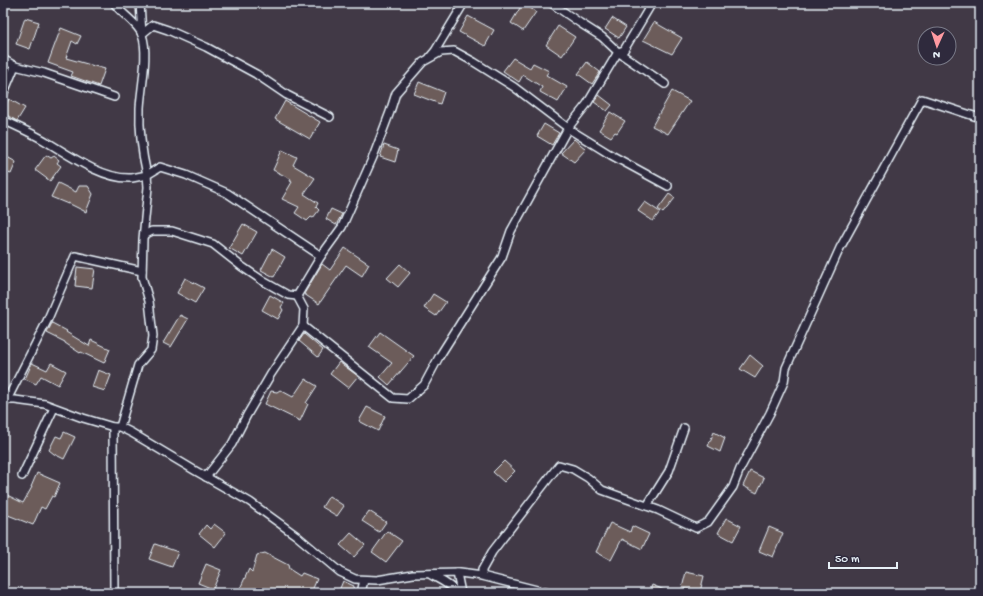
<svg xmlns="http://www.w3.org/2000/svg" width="983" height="596" font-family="'Gochi Hand',sans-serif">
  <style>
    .building { fill: #6c5c5a; stroke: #e8f1f8 }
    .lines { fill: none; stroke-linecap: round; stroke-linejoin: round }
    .street-casing { stroke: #e8f1f8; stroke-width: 10 }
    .street { stroke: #2f2a3d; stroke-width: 7 }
  </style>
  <rect width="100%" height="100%" fill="#413946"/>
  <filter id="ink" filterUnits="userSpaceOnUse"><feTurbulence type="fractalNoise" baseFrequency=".025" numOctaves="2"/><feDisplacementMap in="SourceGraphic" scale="8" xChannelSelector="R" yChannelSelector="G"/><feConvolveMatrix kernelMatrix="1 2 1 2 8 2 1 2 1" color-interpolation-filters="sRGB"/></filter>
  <g filter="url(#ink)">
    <g class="building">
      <polygon points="523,3 536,12 523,31 511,23"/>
      <polygon points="468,16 494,30 485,46 459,32"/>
      <polygon points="25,18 39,22 30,49 16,44"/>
      <polygon points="612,18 626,27 619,38 605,29"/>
      <polygon points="654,22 682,38 672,54 643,40"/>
      <polygon points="558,26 575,37 562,56 546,45"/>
      <polygon points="61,28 81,36 77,44 72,41 66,58 105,69 99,86 71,76 73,72 48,63"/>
      <polygon points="513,58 530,68 533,63 549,71 546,75 567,87 558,102 540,92 542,87 523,75 519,82 503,71"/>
      <polygon points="587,62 600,72 592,84 578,74"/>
      <polygon points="419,82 444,92 440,104 414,94"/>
      <polygon points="672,91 690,101 668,134 652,126"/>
      <polygon points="599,95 612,105 607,111 594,102"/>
      <polygon points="9,99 25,108 17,121 3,113 3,110"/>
      <polygon points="285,101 320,122 310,139 275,119"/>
      <polygon points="610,112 625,121 617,133 615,132 611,137 599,130"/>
      <polygon points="544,124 559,133 552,145 537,136"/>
      <polygon points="574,139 586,149 574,162 561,153"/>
      <polygon points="384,145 398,150 395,162 380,157"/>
      <polygon points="282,150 297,157 293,165 315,178 304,194 318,203 316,207 319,210 313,218 311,217 307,221 295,213 299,207 282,199 292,182 290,181 291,179 273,170"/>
      <polygon points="46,155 51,158 54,156 59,160 57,163 61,166 50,181 35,170"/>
      <polygon points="7,157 16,162 11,174 3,171 3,164"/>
      <polygon points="58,183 76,192 79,186 88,186 93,194 86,212 68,203 68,204 51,197"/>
      <polygon points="669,194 675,198 663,213 658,209"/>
      <polygon points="645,202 660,212 653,221 638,211"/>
      <polygon points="331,209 342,214 336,225 326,219"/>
      <polygon points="243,224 257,232 243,256 229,248"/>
      <polygon points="345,248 369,264 362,276 346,265 319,304 304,294 322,264 330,270"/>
      <polygon points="272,249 285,257 274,277 261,270"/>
      <polygon points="400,264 410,273 398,287 387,278"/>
      <polygon points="77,267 95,269 92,288 75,286"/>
      <polygon points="185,278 204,288 195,303 177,293"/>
      <polygon points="433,294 446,302 436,316 424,308"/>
      <polygon points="270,295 284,303 281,307 283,310 278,319 262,310"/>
      <polygon points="180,315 188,319 171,347 163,343"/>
      <polygon points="52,323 67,331 66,332 89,346 91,340 110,349 104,363 81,352 80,353 65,343 65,342 47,333"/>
      <polygon points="380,332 414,356 389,385 380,377 392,363 369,347"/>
      <polygon points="304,334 323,350 318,357 299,341"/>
      <polygon points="750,355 763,366 755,378 740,369"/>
      <polygon points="339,362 358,376 348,388 330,374"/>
      <polygon points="32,363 47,370 51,363 66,371 58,385 41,376 36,384 25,379"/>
      <polygon points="98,370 111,375 105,391 92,387"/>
      <polygon points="305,379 317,386 306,403 308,404 300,421 265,404 271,391 277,392 280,390 293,397"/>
      <polygon points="367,407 385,416 378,431 359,421"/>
      <polygon points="64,432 75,437 64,459 54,454 49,450 56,436 61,438"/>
      <polygon points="714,432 725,438 720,452 708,446"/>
      <polygon points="504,461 515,471 504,482 493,472"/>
      <polygon points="750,471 764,478 757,493 743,486"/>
      <polygon points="37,473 60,483 54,497 52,496 45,509 41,507 33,525 3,513 3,493 23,503 32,487 31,487"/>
      <polygon points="329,496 344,506 337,516 322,507"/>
      <polygon points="369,511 386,522 379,532 362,521"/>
      <polygon points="726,518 741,526 733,541 718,533"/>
      <polygon points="610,523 630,532 632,526 649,534 642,549 622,539 611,560 596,552"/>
      <polygon points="214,524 226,533 215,547 199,534 206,525 210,529"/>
      <polygon points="769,527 783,533 773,557 759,551"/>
      <polygon points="387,531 402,541 386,562 372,552"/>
      <polygon points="351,533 365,545 354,557 340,545"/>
      <polygon points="155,544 178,552 172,567 149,559"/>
      <polygon points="265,553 288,565 289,569 300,576 302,573 317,579 311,593 238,593 249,569 252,572 257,555"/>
      <polygon points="206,564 221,570 213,589 198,583"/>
      <polygon points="686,572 704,576 700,592 682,588"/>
      <polygon points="343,581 354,586 351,593 338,593"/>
      <polygon points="652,585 672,593 649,593"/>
    </g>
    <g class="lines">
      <defs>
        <g id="street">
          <polyline points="140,3 142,34"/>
          <polyline points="551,3 580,23 602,37 618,52 624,50 652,3"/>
          <polyline points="142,34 153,25 168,30 206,47 256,74 287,95 330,117"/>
          <polyline points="430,57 435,51 464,3"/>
          <polyline points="3,59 15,66"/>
          <polyline points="3,95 15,66 44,73 114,97"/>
          <path d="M3 120C18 127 34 134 47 142 70 156 104 180 132 178 137 177 142 176 147 175 142 153 139 130 140 108 141 88 149 53 142 35 139 24 120 13 114 3"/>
          <polyline points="144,235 152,231 172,231 213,244 241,266 263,281 288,295 297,296"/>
          <polyline points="303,326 304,309 297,296 321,256 342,227 373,157 390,112 396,93 423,62 441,52 454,51 474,62 514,87 572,131 611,155 668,186"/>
          <polyline points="3,400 15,400 45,404 83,418 113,427 120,427 132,433 194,470 250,502 297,536 340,572 355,579 377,580 413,574 460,573 482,576 549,593"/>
          <polyline points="7,400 47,321 75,256 142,271"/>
          <polyline points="113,427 114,593"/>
          <polyline points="120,427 138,365 151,350 153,336 149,301 142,277 143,239 148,187 147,175 160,167 186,175 227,193 321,256"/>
          <polyline points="22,476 54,408"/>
          <polyline points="206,477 232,444 247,415 271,374 303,326 393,398 408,399 424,385 439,357 502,257 511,231 568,128 587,104 618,52 665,84"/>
          <polyline points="647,506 669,471 684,428"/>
          <polyline points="457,573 461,593"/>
          <path d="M431 575C440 580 450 584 457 593"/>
          <polyline points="482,576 482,570 492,552 559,465 573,469 588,478 602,490 658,510 696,528 708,522 733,487 740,469 770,413 784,382 786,368 840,248 922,99 980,118"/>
          <polyline points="361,593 364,580"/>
        </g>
      </defs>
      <use href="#street" class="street-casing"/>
      <use href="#street" class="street"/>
    </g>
  </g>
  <rect width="983" height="596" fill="none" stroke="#2f2a3d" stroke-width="16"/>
  <rect x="8" y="8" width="967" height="580" fill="none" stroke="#e8f1f8" stroke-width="1.5" filter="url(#ink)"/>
  <g transform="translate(937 46) rotate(183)"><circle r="19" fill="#2f2a3d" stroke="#797a88"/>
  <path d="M0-3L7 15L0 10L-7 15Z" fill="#ff9aa2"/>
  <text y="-6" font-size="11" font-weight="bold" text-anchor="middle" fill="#e8f1f8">N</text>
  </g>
  <path d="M829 562v6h68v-6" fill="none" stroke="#e8f1f8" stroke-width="2"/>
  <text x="835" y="562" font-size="12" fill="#e8f1f8" stroke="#2f2a3d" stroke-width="3" paint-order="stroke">50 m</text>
</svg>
